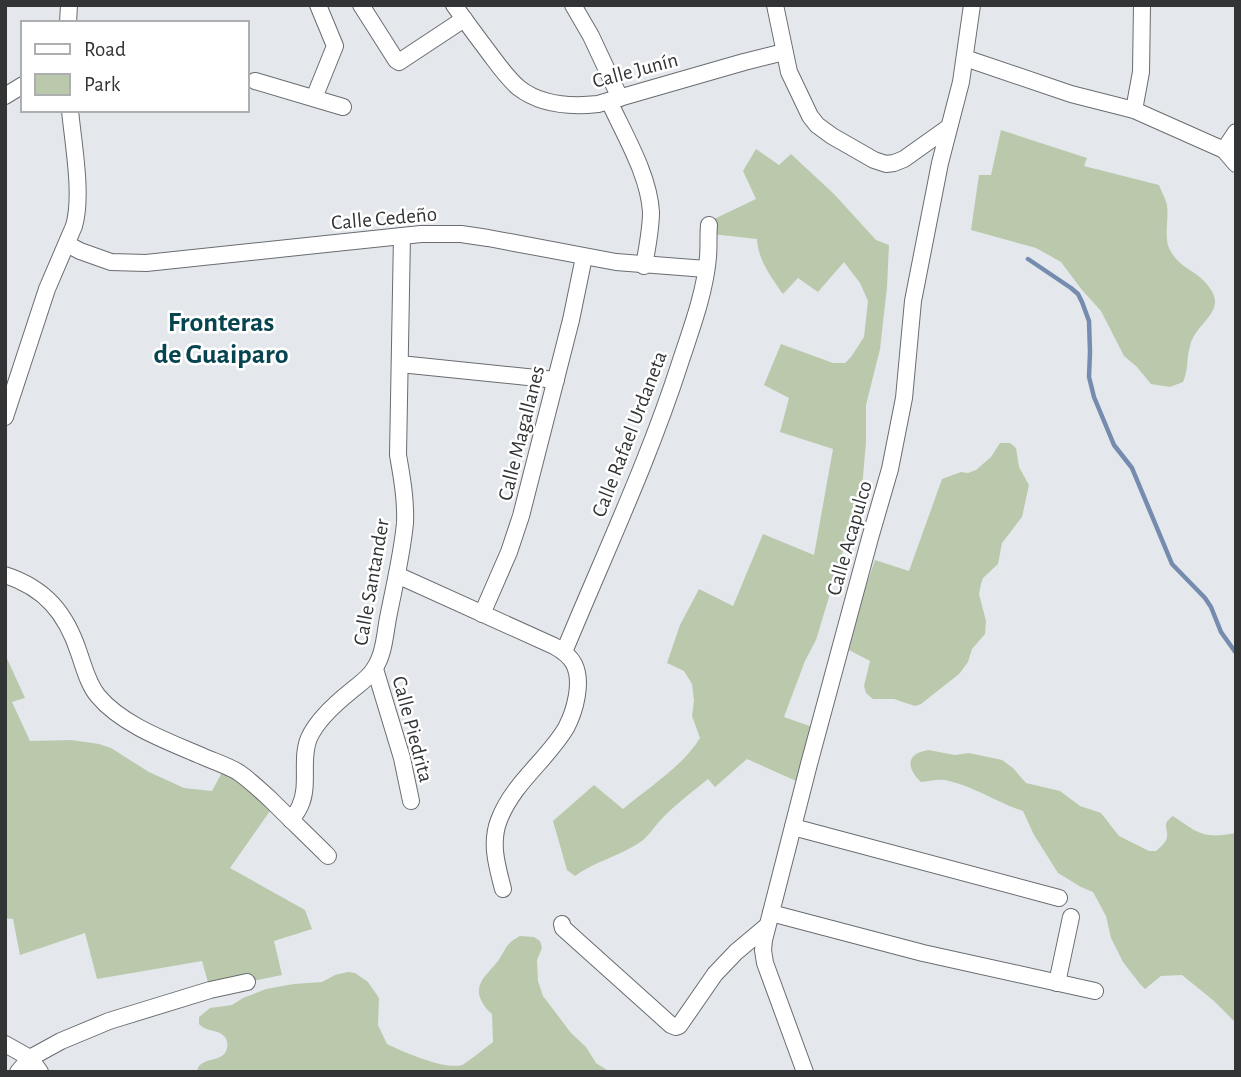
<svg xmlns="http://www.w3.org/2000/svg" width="1241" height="1077" font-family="'Alegreya Sans',sans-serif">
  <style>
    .green { fill: #bac9ac }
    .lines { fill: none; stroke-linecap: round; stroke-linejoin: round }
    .stream { stroke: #768caf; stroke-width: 4.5 }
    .street-casing { stroke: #696c70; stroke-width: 18 }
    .street { stroke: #fff; stroke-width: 16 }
    .labels { text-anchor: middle; stroke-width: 5; stroke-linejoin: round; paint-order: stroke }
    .street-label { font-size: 21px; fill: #333436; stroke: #fff }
    .district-label { font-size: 28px; font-weight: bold; fill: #06444f; stroke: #fff }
  </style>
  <rect width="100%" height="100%" fill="#e4e8ec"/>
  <g class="green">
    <path d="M1001 130 1087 158 1084 166 1159 185C1161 191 1166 199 1167 205 1169 219 1164 236 1169 248 1178 267 1191 268 1204 281 1233 311 1196 320 1190 346 1186 359 1189 368 1183 382L1170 387 1151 384 1137 367 1124 356 1101 311 1082 290 1061 262 1036 248 971 230 979 175H991Z"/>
    <path d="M756 149 779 165 791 154 834 194 876 240 889 245 887 287 880 349 866 405V442L862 488 816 640 805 661 784 717 818 729 803 784 747 759 715 787 708 779C691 793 672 807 658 823 651 831 647 838 639 843 619 856 594 862 575 876L567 870 553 821 594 785 623 809C649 787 682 767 700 738L692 716 694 701 692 684 684 671 667 663 680 625 699 589 733 606 763 534 814 555 833 449 780 432 789 398 764 385 781 344 833 363H845L851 357 864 337 868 301 860 283 844 262 818 292 798 278 783 294C771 277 758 260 757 239L712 234 714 219 756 199 743 171Z"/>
    <polygon points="1000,443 1010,443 1016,448 1019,467 1029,485 1022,517 1002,543 998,564 983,578 981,584 979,594 986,621 985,634 972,649 968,662 959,674 921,704 915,706 894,699 873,699 866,693 864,686 870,661 849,650 864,592 875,560 909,571 942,479 961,472 968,473 976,470 991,457"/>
    <polygon points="5,654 25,698 12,702 30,741 71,740 99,744 111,748 149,772 184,788 212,791 226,765 275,804 230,868 305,910 312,929 274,941 282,975 210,990 202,961 97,979 85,933 20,955 13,919 5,918"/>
    <path d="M928 750 955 755 969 753 1002 760 1013 768 1026 783 1060 791 1080 806 1101 813 1119 836 1149 851H1156C1160 847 1166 843 1167 837 1168 826 1161 825 1173 816 1199 834 1204 839 1236 833V1023L1214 1001 1182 975 1161 976 1145 989 1140 984 1123 962 1111 938 1106 916 1093 892 1081 887 1058 873 1034 835 1023 811C998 803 975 787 949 781 940 778 930 781 921 782 914 776 904 762 916 754 919 752 924 751 928 750Z"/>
    <path d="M520 936 534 937 540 941 542 948 537 960 538 981 543 996 571 1033 586 1047 596 1063 610 1072H197C197 1070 198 1068 199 1066 207 1057 224 1062 227 1048 228 1044 227 1039 224 1036 217 1029 206 1032 199 1024V1017L210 1008 232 1005 243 998 266 989 294 984 322 982 335 975 348 972 355 973 368 982 379 998 378 1025 387 1044C404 1052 444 1070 462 1065 464 1065 488 1046 493 1042L492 1014C487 1010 484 1006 481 1000 473 983 489 973 498 961 507 948 505 944 520 936Z"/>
  </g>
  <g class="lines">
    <polyline class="stream" points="1028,259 1071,288 1078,294 1082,302 1089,321 1090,352 1089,377 1094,397 1114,445 1132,468 1172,564 1205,598 1211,607 1221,632 1236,653"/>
    <defs>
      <g id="street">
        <polyline points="361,5 396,60 399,62 464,19"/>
        <path d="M454 5C466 22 478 38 490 54 499 66 508 79 519 88 541 105 571 107 598 104L744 62 784 52"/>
        <polyline points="573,5 591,36 620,98"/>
        <polyline points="775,5 789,72 810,116 817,125 832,136 874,160 886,164 894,163 904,159 949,127"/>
        <polyline points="68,23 69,5"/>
        <polyline points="965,58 1071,94 1134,110 1224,150 1236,164"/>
        <polyline points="255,81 343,107"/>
        <polyline points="5,96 23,85"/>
        <polyline points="314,98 335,46 318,5"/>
        <path d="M609 101C624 134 649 175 651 212 651 230 647 248 644 266"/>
        <polyline points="1134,110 1141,72 1142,5"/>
        <polyline points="1224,150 1236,132"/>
        <polyline points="67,244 80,251 111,262 146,263 421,234 461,234 488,238 616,262 706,269"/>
        <polyline points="400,364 556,380"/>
        <path d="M5 417 47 289 74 226C83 195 73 143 70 110"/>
        <path d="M5 575C45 588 66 613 79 653 84 667 88 684 98 696 123 726 170 742 204 757 216 762 228 766 238 772 250 780 261 791 271 800 290 819 309 837 328 856"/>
        <path d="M397 575 554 646C563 651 570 656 574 664 583 682 575 711 566 728 547 760 513 783 499 820 490 843 497 866 503 889"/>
        <polyline points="482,614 509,552 521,516 571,320 584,257"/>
        <path d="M564 652C604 555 649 460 681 360 692 327 705 292 708 257 709 246 708 236 709 225"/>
        <polyline points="375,669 402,758 411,801"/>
        <path d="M291 820C294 816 298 811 300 806 310 785 300 759 309 738 317 720 336 703 351 691 359 684 369 678 374 669 384 655 385 634 388 618 394 587 402 555 405 523 406 500 402 478 398 455L402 236"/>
        <polyline points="793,827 1059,898"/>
        <polyline points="771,913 923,953 1095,991"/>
        <polyline points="562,924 563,928 671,1025 676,1027 679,1026 715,974 736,952 767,926"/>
        <polyline points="1057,983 1071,917"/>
        <polyline points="5,1044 30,1058 40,1072"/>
        <polyline points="18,1072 30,1058 61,1041 109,1021 210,990 247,982"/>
        <polyline points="805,1072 765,963 763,950 764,940 809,764 870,538 890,469 904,398 913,301 940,163 961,82 972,5"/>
      </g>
    </defs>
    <use href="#street" class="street-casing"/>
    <use href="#street" class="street"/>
  </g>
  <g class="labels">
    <g class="street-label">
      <text transform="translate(635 70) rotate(-15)" y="7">Calle Junín</text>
      <text transform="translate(384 218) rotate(-5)" y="7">Calle Cedeño</text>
      <text transform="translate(521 433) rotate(-76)" y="7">Calle Magallanes</text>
      <text transform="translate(629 434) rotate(-69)" y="7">Calle Rafael Urdaneta</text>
      <text transform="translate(849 538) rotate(-74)" y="7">Calle Acapulco</text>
      <text transform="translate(371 582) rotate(-80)" y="7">Calle Santander</text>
      <text transform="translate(413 729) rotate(75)" y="7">Calle Piedrita</text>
    </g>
    <g class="district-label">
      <text x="221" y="331">Fronteras<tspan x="221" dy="32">de Guaiparo</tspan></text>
    </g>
  </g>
  <rect width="1241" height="1077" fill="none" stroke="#333436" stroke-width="14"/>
  <rect x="21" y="21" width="228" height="91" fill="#ffffff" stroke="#adaeaf" stroke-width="2"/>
  <rect x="35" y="44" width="35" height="10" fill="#ffffff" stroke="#adaeaf" stroke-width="2"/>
  <text x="84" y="56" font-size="21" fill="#333436">Road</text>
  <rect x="35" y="74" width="35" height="21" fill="#bac9ac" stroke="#adaeaf" stroke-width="2"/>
  <text x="84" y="91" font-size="21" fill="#333436">Park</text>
</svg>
